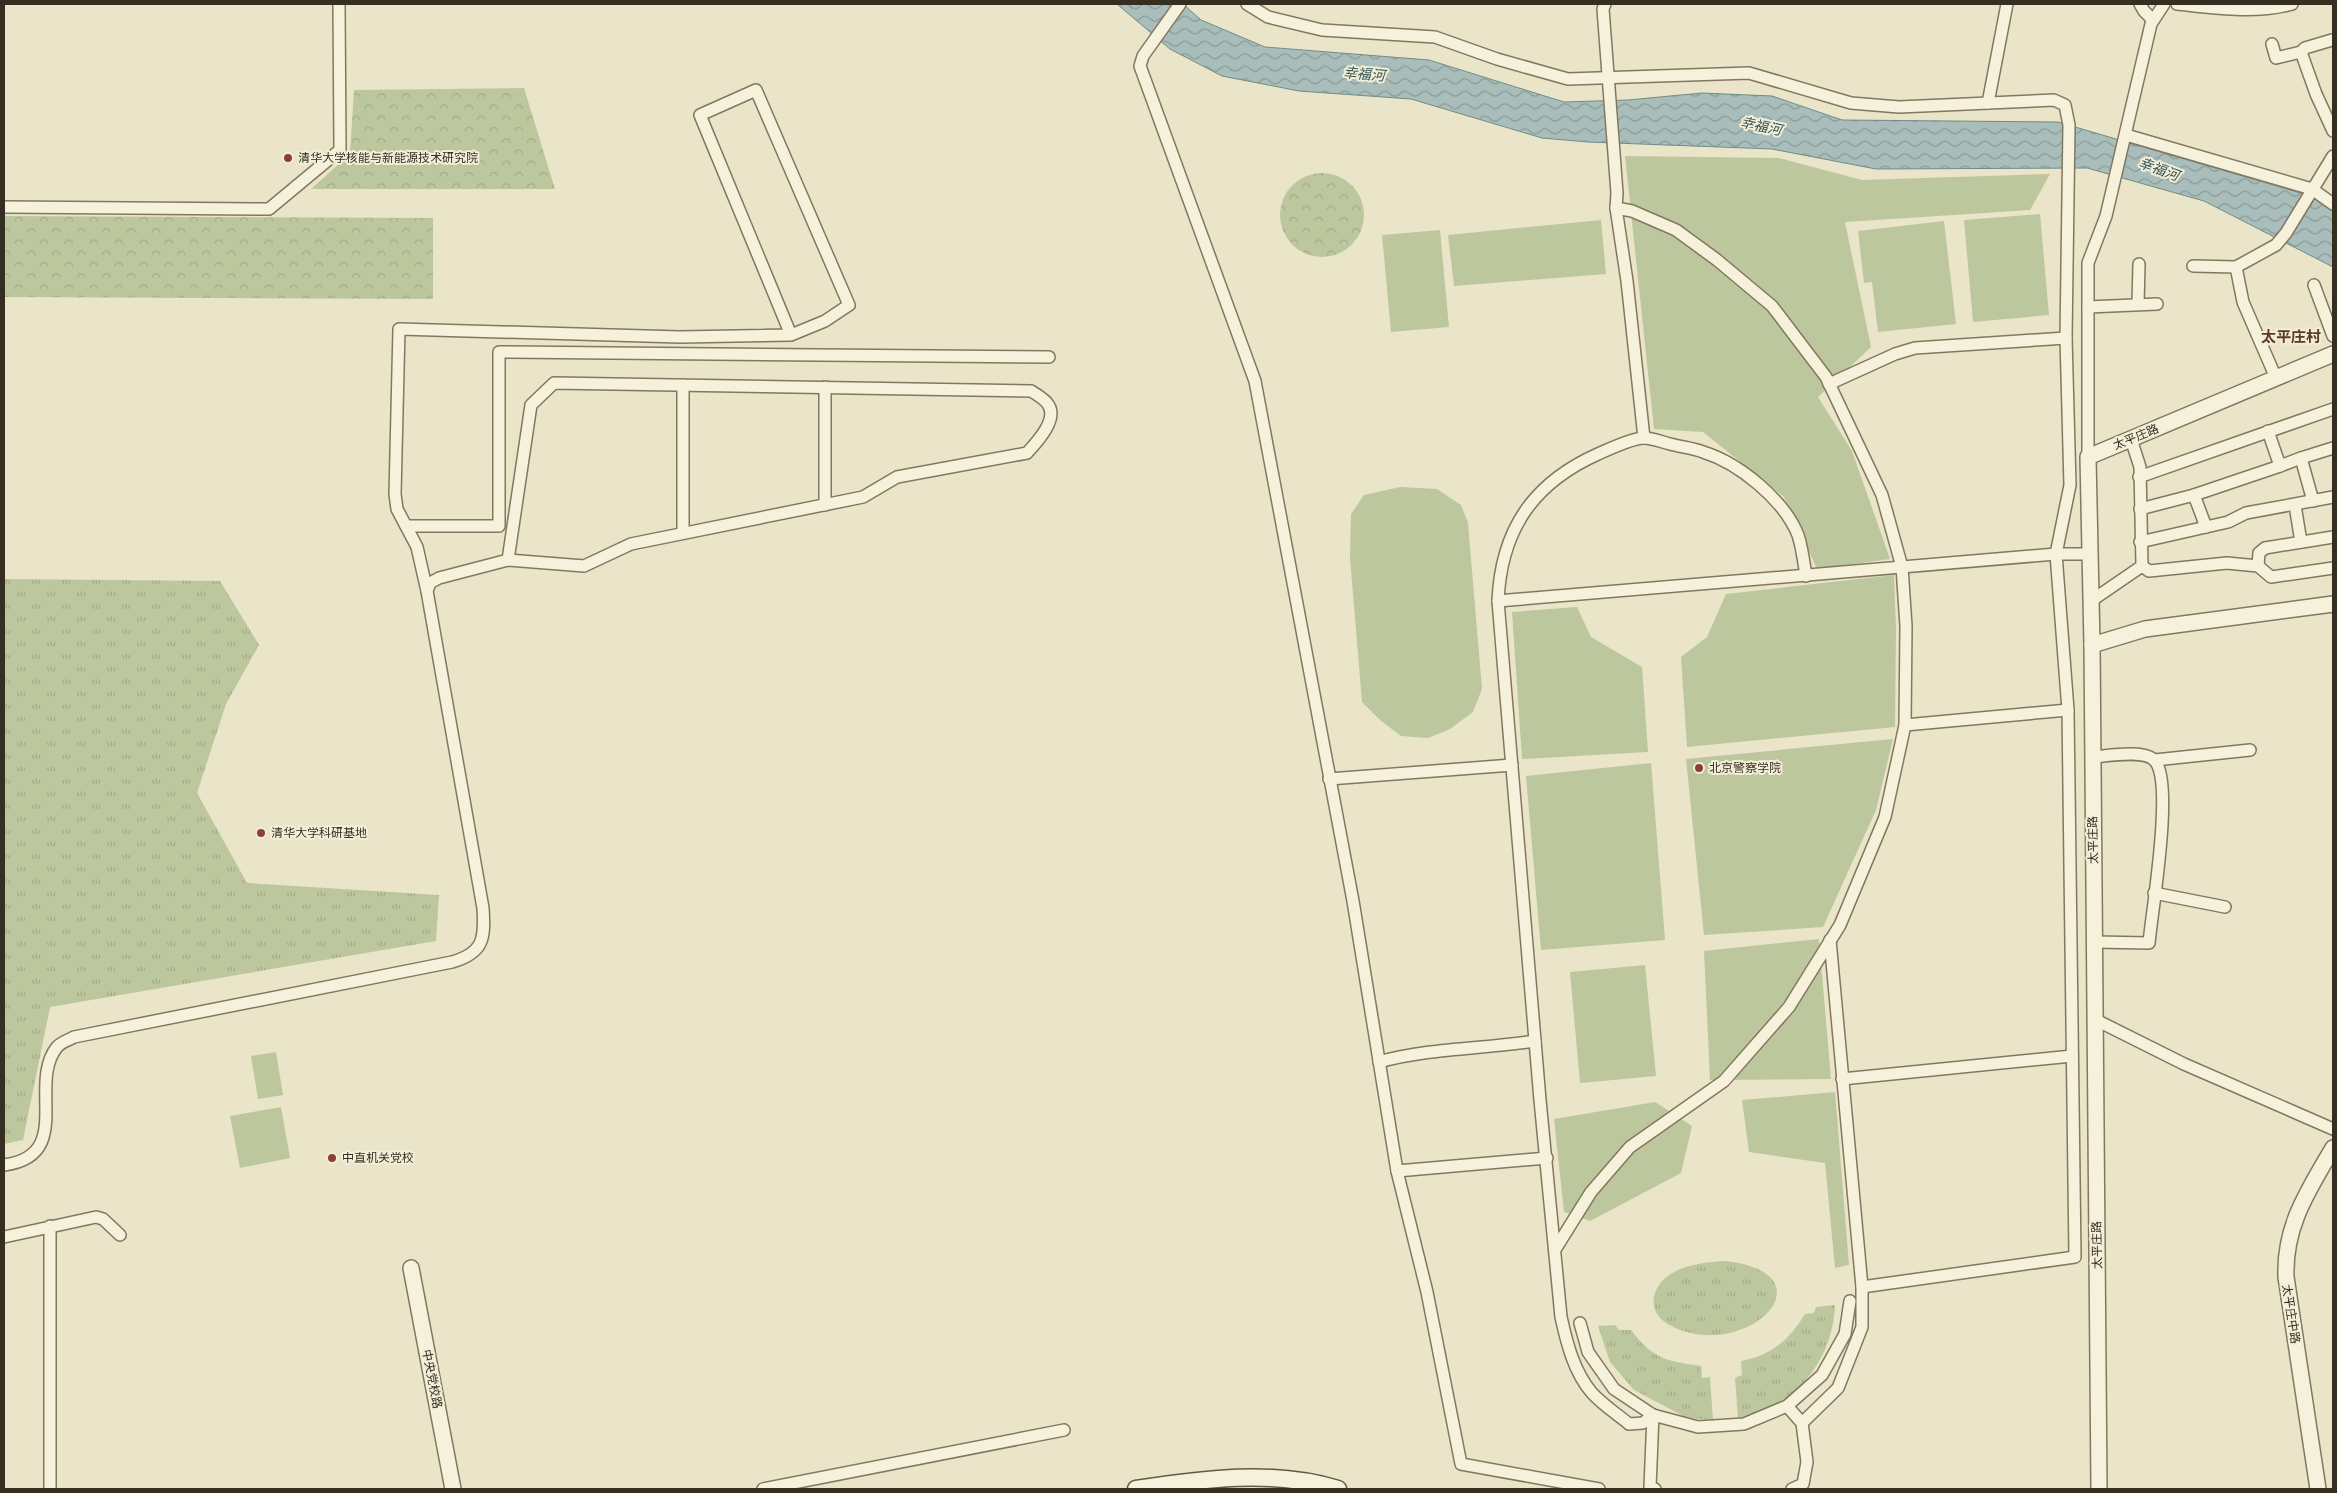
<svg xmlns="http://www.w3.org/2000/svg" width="2337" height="1493" font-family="'Roboto Serif','Noto Sans SC',serif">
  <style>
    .grass { fill: url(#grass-tufts) }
    .forest { fill: url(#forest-crowns) }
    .garden { fill: #bdc79d }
    .water { fill: url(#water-waves); stroke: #708c88 }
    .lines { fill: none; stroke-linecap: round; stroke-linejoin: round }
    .minor-casing { stroke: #84775f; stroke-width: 14 }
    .tertiary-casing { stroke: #84775f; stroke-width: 18 }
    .secondary-casing { stroke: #665842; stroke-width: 19 }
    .minor { stroke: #f5f1db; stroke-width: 11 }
    .tertiary { stroke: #f5f1db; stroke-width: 15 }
    .secondary { stroke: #f5f1db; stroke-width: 16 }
    .poi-dot { fill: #8d3f35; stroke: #f2eed7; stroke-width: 2 }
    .labels { text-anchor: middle; stroke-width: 4; stroke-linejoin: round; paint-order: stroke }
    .poi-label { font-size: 12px; fill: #362e21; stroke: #f2eed7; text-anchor: start }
    .street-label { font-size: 12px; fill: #362e21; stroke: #f2eed7 }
    .water-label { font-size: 14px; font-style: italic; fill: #325254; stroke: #f2eed7 }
    .quarter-label { font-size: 15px; font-weight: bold; fill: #5e3825; stroke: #f2eed7 }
  </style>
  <defs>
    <pattern id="grass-tufts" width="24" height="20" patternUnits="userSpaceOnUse" patternTransform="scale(1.25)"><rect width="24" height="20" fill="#bdc79d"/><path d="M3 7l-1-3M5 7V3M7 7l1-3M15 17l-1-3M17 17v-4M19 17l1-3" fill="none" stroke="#a3ab87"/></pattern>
    <pattern id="forest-crowns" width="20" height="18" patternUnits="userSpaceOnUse" patternTransform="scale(1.25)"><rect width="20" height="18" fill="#bdc79d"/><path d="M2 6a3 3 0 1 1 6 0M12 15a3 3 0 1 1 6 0" fill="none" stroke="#a3ab87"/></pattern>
    <pattern id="water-waves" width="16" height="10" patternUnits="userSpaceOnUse" patternTransform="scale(1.25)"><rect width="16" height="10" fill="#a9bebb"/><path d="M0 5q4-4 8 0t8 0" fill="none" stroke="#8a9b98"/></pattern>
  </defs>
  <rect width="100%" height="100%" fill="#eae4c8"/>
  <g class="grass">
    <polygon points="4,579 220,581 259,645 226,704 197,793 247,883 439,895 436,941 50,1007 23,1140 4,1144"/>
    <path d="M1727 1261C1828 1274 1756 1354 1683 1331 1672 1327 1661 1322 1656 1312 1653 1306 1653 1299 1655 1293 1664 1266 1703 1262 1727 1261Z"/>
    <path d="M1835 1305C1834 1342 1815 1378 1784 1400 1771 1410 1754 1414 1738 1418L1735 1378 1742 1375 1741 1361C1772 1355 1789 1340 1805 1314L1814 1313 1816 1307Z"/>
    <path d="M1615 1325 1619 1330H1631C1653 1359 1666 1361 1701 1366L1702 1378 1710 1377 1713 1420 1687 1418 1634 1390 1610 1362 1598 1326Z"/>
  </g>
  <g class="forest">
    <polygon points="524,88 555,189 311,189 350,154 354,90"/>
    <circle cx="1322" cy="215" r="42"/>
    <polygon points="4,216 433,218 433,299 4,297"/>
  </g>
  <g class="garden">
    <polygon points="1625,156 1779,158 1862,180 2050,174 2030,210 1845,222 1871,347 1818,397 1852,451 1890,559 1817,569 1784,497 1703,432 1654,429"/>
    <polygon points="2040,214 2049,315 1973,322 1964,220"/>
    <polygon points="1601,220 1606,274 1454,286 1448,235"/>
    <polygon points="1944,221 1956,324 1878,332 1872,282 1864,283 1858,231"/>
    <polygon points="1440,230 1449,327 1391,332 1382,235"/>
    <polygon points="1400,487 1437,489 1461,505 1468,523 1482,689 1473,712 1450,729 1428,738 1401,736 1380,720 1362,702 1350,558 1351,514 1364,495"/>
    <polygon points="1894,575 1896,628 1895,727 1687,747 1681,657 1707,637 1726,594"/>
    <polygon points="1577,607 1591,637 1642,667 1648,752 1522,759 1512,612"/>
    <polygon points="1893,739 1876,810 1823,927 1704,935 1686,759"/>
    <polygon points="1651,763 1665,940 1541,950 1526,776"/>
    <polygon points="1819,939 1831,1079 1710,1080 1704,951"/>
    <polygon points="1645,965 1656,1076 1580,1083 1570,972"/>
    <polygon points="276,1052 283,1095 258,1099 251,1056"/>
    <polygon points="1835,1092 1849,1265 1835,1268 1825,1163 1749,1152 1742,1100"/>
    <polygon points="1655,1102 1692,1126 1681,1173 1590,1221 1564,1212 1554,1119"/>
    <polygon points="281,1107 290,1158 240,1168 230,1116"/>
  </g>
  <polygon class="water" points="1117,4 1183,4 1201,20 1265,47 1429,60 1564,102 1628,100 1702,93 1772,96 1842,120 2058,122 2314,197 2333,211 2333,267 2204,201 2087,168 1876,169 1772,149 1588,142 1542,138 1411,99 1299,91 1222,76 1170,49"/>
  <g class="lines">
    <defs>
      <g id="minor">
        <polyline points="1180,4 1143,56 1140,66 1255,381 1353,901 1397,1171 1427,1292 1461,1464 1599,1489"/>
        <polyline points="1247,4 1268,17 1322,30 1435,37 1497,59 1568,79 1749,73 1851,103 1899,107 2054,100 2065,105 2069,125 2066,338 2070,485 2056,554 2068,710 2075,1257 1862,1287"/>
        <polyline points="1605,4 1603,9 1617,193 1616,208 1627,281 1644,438"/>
        <polyline points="2140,4 2144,11 2153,20"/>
        <path d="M2177 4C2215 8 2255 14 2292 4"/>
        <polyline points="2272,44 2276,58 2301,52 2316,94 2333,131"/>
        <polyline points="2301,52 2305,48 2332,40"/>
        <polyline points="1988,103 2007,4"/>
        <polyline points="2126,135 2312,189 2333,204"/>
        <polyline points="4,207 269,209 340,150 339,4"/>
        <polyline points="2193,266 2236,267 2276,245 2286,233 2333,156"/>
        <polyline points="2236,267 2243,302 2276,378"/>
        <polyline points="2314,285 2333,336"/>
        <polyline points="2138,304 2139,264"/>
        <polyline points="2088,307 2157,304"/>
        <polyline points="1829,384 1895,354 1915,348 2066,338"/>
        <polyline points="2268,431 2280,466 2301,458"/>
        <polyline points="2088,457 2088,263 2106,216 2151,24 2164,4"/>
        <polyline points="2139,477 2333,409"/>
        <polyline points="2313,501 2301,458 2333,448"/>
        <polyline points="825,505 825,387"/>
        <polyline points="2295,505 2301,542"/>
        <polyline points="2140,509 2194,495"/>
        <polyline points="406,526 499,526 499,352 1049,357"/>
        <polyline points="2206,527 2194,495 2280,466"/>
        <polyline points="683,533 683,385"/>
        <polyline points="2140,542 2228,522 2246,513 2333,497"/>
        <polyline points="2142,566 2149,571 2227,563 2258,566 2271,577 2333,568"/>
        <polyline points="2258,566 2259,553 2265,548 2333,537"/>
        <polyline points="427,591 417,547 397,509 395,494 399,329 680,337 791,335 825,321 849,305 756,90 700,115 791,335"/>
        <polyline points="1498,601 2056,554 2089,554"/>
        <polyline points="2091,601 2142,566 2140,467 2131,439"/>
        <polyline points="1905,725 2068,710"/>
        <path d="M2092 757C2108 756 2145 749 2155 761 2174 783 2152 910 2149 943L2095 942"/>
        <polyline points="2155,760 2250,750"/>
        <polyline points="1329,779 1512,765"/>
        <polyline points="2154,893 2225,907"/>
        <polyline points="2094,1019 2184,1064 2333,1129"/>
        <path d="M1379 1062C1429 1048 1484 1049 1535 1041"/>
        <polyline points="1842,1079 2072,1056"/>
        <path d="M4 1165C75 1156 27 1084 57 1047 61 1042 69 1040 74 1037L452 962C484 953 485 938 483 908L427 591 430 583 439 578 508 560 584 566 631 544 863 497 897 477 1027 453C1037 442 1060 418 1047 403 1043 398 1036 394 1031 391L554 383 531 405 508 560"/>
        <polyline points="1397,1171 1547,1158"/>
        <polyline points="4,1237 96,1217 103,1219 120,1235"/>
        <polyline points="1556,1248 1591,1192 1630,1147 1724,1081 1789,1007 1840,925 1885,817 1905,725 1906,626 1902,567 1882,495 1826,377 1772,306 1717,260 1676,230 1632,211 1616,208"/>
        <polyline points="1580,1323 1588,1352 1614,1389 1653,1415 1698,1427 1744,1424 1787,1406 1822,1375 1845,1334 1850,1301"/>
        <polyline points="1787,1406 1802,1423 1807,1462 1803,1484 1792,1489"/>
        <path d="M1653 1415 1643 1423 1629 1424C1617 1414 1603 1405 1592 1393 1574 1372 1567 1344 1561 1317L1540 1100 1498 601C1501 530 1533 483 1598 454 1609 449 1633 438 1644 438 1652 438 1662 442 1670 444 1681 447 1693 448 1703 452 1739 463 1784 500 1798 535 1802 547 1804 563 1806 576"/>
        <polyline points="1653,1415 1650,1487 1655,1489"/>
        <polyline points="1802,1423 1838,1388 1862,1327 1862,1287 1830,940"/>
        <polyline points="50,1489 50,1226"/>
        <polyline points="763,1489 1064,1430"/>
      </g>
      <g id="tertiary">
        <polyline points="2092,645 2145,629 2333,604"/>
        <polyline points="411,1268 453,1489"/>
        <polyline points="2099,1489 2092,645 2088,457 2333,354"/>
        <path d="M2318 1489 2286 1277C2284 1226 2308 1191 2333 1148"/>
      </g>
      <path id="secondary" d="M1136 1489C1203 1479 1272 1469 1338 1489"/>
    </defs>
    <use href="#minor" class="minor-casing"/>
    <use href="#tertiary" class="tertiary-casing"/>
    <use href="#secondary" class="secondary-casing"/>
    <use href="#minor" class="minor"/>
    <use href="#tertiary" class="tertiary"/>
    <use href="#secondary" class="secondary"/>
  </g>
  <g class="poi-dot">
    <circle cx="288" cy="158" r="5"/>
    <circle cx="1699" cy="768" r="5"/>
    <circle cx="261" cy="833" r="5"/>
    <circle cx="332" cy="1158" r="5"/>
  </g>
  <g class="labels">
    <g class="poi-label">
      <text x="298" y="162">清华大学核能与新能源技术研究院</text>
      <text x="1709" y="772">北京警察学院</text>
      <text x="271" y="837">清华大学科研基地</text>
      <text x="342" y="1162">中直机关党校</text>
    </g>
    <g class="street-label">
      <text transform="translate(2136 437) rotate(-22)" y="4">太平庄路</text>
      <text transform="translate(2093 840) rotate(-91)" y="4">太平庄路</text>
      <text transform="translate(2097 1245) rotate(-91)" y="4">太平庄路</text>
      <text transform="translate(2291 1314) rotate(81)" y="4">太平庄中路</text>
      <text transform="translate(432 1379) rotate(79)" y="4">中央党校路</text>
    </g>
    <g class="water-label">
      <text transform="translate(1364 74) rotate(5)" y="5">幸福河</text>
      <text transform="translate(1761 126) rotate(12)" y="5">幸福河</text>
      <text transform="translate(2159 169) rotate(20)" y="5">幸福河</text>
    </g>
    <g class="quarter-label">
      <text x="2291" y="342">太平庄村</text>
    </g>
  </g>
  <rect width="2337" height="1493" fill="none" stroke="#362e21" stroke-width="10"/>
</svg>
